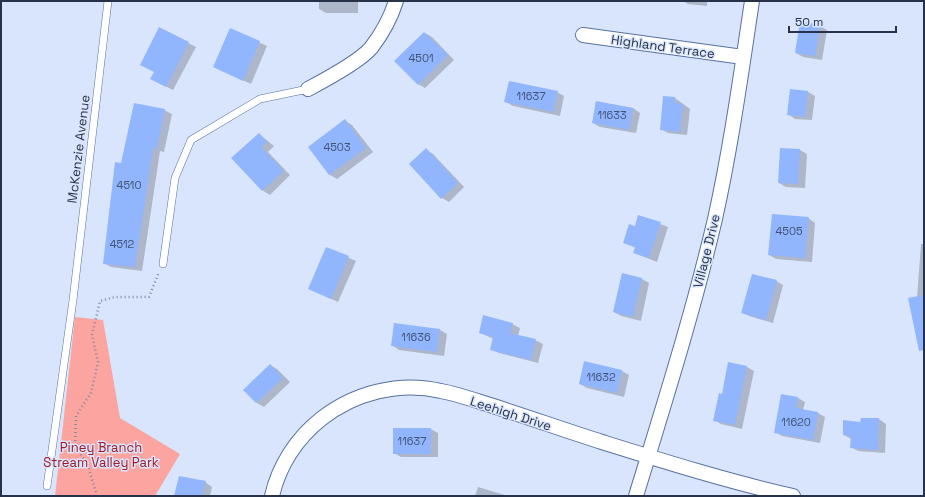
<svg xmlns="http://www.w3.org/2000/svg" width="925" height="497" font-family="'Space Grotesk',sans-serif">
  <style>
    .green { fill: #fca4a0 }
    .shadow { fill: #0003 }
    .building { fill: #91b6fe }
    .lines { fill: none; stroke-linecap: round; stroke-linejoin: round }
    .lane-casing { stroke: #5771a3; stroke-width: 8 }
    .street-casing { stroke: #5771a3; stroke-width: 16 }
    .path { stroke: #7f8ba1; stroke-width: 2.5; stroke-dasharray: 1 3; stroke-linecap: butt }
    .lane { stroke: #fff; stroke-width: 7 }
    .street { stroke: #fff; stroke-width: 14 }
    .labels { text-anchor: middle; stroke-width: 3; stroke-linejoin: round; paint-order: stroke }
    .number-label { font-size: 11px; fill: #425376 }
    .street-label { font-size: 13px; fill: #273248; stroke: #d9e5fc }
    .park-label { font-size: 13px; fill: #9f1926; stroke: #d9e5fc }
  </style>
  <rect width="100%" height="100%" fill="#d9e5fc"/>
  <polygon class="green" points="75,317 103,320 120,418 180,454 155,496 55,496"/>
  <g class="shadow">
    <polygon points="319,1 358,1 358,13 326,13 319,9"/>
    <polygon points="683,1 707,1 707,6 688,4"/>
    <polygon points="820,26 827,30 822,60 803,57 796,53"/>
    <polygon points="230,29 267,46 251,84 214,67"/>
    <polygon points="425,33 432,37 454,60 425,88 418,84"/>
    <polygon points="188,43 196,47 173,90 159,83"/>
    <polygon points="557,92 564,96 560,116 513,106 506,102"/>
    <polygon points="808,92 815,96 812,120 795,119 788,114"/>
    <polygon points="675,98 690,109 687,135 668,133 661,129"/>
    <polygon points="596,102 633,108 640,113 636,133 600,127 593,123"/>
    <polygon points="164,110 172,114 164,152 160,151 142,271 111,267 104,263 122,164"/>
    <polygon points="345,121 352,125 373,152 337,179 330,175 309,147"/>
    <polygon points="259,134 274,146 268,152 290,175 270,195 262,190"/>
    <polygon points="426,150 433,154 464,187 449,202 442,198"/>
    <polygon points="800,150 807,154 805,188 786,187 779,183"/>
    <polygon points="639,216 668,227 657,262 634,253 636,248 624,243 635,227"/>
    <polygon points="808,218 815,223 812,262 776,259 769,255"/>
    <polygon points="921,244 924,244 924,339 917,298"/>
    <polygon points="327,248 356,261 338,302 316,292"/>
    <polygon points="622,274 642,279 649,283 641,321 621,316 614,312"/>
    <polygon points="776,281 783,285 773,323 749,316 742,312"/>
    <polygon points="395,324 440,330 447,334 444,356 399,350 392,345"/>
    <polygon points="512,324 520,328 518,336 535,340 543,344 538,363 499,353 491,349 494,339 480,333"/>
    <polygon points="585,362 622,371 629,375 624,397 587,388 580,384"/>
    <polygon points="270,365 277,369 290,382 264,407 257,403 244,390"/>
    <polygon points="747,367 754,371 742,429 721,424 714,420 723,395"/>
    <polygon points="798,398 805,402 803,410 818,413 825,417 820,443 782,436 775,432"/>
    <polygon points="862,419 879,419 886,424 885,453 858,451 851,447 851,439 844,435 861,423"/>
    <polygon points="431,429 438,433 438,457 401,457 394,453"/>
    <polygon points="205,482 212,487 210,496 175,496"/>
    <polygon points="478,487 508,496 475,496"/>
  </g>
  <g class="building">
    <polygon points="800,21 820,25 815,56 795,53"/>
    <polygon points="159,27 189,42 166,87 150,79 154,72 140,65"/>
    <polygon points="230,28 260,41 243,81 213,67"/>
    <polygon points="424,32 448,55 418,85 394,61"/>
    <polygon points="509,81 558,91 553,112 504,102"/>
    <polygon points="790,89 808,91 805,117 787,115"/>
    <polygon points="663,96 675,97 675,103 683,104 680,132 660,130"/>
    <polygon points="596,101 633,108 629,130 592,123"/>
    <polygon points="134,103 165,109 157,149 153,148 135,267 103,264 115,162 121,163"/>
    <polygon points="345,119 366,148 329,175 308,147"/>
    <polygon points="259,133 267,142 261,147 284,171 262,191 231,158"/>
    <polygon points="426,148 458,183 441,199 409,164"/>
    <polygon points="780,148 800,149 798,184 778,183"/>
    <polygon points="772,214 809,217 805,258 768,255"/>
    <polygon points="638,215 661,222 649,258 633,253 635,247 623,243 629,224 635,226"/>
    <polygon points="326,247 349,256 331,299 308,289"/>
    <polygon points="622,273 642,278 633,317 613,312"/>
    <polygon points="752,274 777,280 766,320 741,313"/>
    <polygon points="924,295 924,350 919,351 908,298"/>
    <polygon points="483,315 513,323 510,333 536,339 531,360 490,350 493,337 479,333"/>
    <polygon points="394,323 440,329 437,352 391,346"/>
    <polygon points="584,361 622,370 617,393 579,384"/>
    <polygon points="728,362 747,366 735,425 713,421 719,393 722,394"/>
    <polygon points="270,364 283,378 256,403 243,390"/>
    <polygon points="781,394 798,397 796,408 818,412 813,440 774,433"/>
    <polygon points="861,418 879,418 878,450 850,448 851,436 843,435 843,420 860,422"/>
    <rect x="393" y="428" width="38" height="26"/>
    <polygon points="179,476 206,481 202,496 174,496"/>
  </g>
  <g class="lines">
    <defs>
      <g id="lane">
        <polyline points="163,264 175,178 191,140 260,99 308,89"/>
        <polyline points="47,486 73,300 108,1"/>
      </g>
      <g id="street">
        <polyline points="583,35 743,57"/>
        <path d="M308 89C325 80 359 62 371 48 381 35 391 17 396 1"/>
        <path d="M272 496C279 465 297 438 321 419 354 393 399 381 441 391 457 394 474 400 490 405 528 417 564 430 602 442 663 461 730 482 793 496"/>
        <path d="M636 496C664 404 693 313 715 219 731 147 741 74 752 1"/>
      </g>
    </defs>
    <use href="#lane" class="lane-casing"/>
    <use href="#street" class="street-casing"/>
    <polyline class="path" points="97,496 88,466 75,445 76,416 91,393 98,362 92,335 100,301 115,297 149,297 159,272"/>
    <use href="#lane" class="lane"/>
    <use href="#street" class="street"/>
  </g>
  <g class="labels">
    <g class="number-label">
      <text x="421" y="62">4501</text>
      <text x="531" y="100">11637</text>
      <text x="612" y="119">11633</text>
      <text x="337" y="151">4503</text>
      <text x="129" y="189">4510</text>
      <text x="789" y="235">4505</text>
      <text x="122" y="248">4512</text>
      <text x="416" y="341">11636</text>
      <text x="601" y="381">11632</text>
      <text x="796" y="426">11620</text>
      <text x="412" y="445">11637</text>
    </g>
    <g class="street-label">
      <text transform="translate(663 46) rotate(8)" y="5">Highland Terrace</text>
      <text transform="translate(78 149) rotate(-83)" y="5">McKenzie Avenue</text>
      <text transform="translate(706 251) rotate(-76)" y="5">Village Drive</text>
      <text transform="translate(511 413) rotate(18)" y="5">Leehigh Drive</text>
    </g>
    <g class="park-label">
      <text x="101" y="452">Piney Branch<tspan x="101" dy="15">Stream Valley Park</tspan></text>
    </g>
  </g>
  <rect width="925" height="497" fill="none" stroke="#273248" stroke-width="4"/>
  <path d="M789 26v6h107v-6" fill="none" stroke="#273248" stroke-width="2"/>
  <text x="795" y="26" font-size="12" fill="#273248" stroke="#d9e5fc" stroke-width="3" paint-order="stroke">50 m</text>
</svg>
